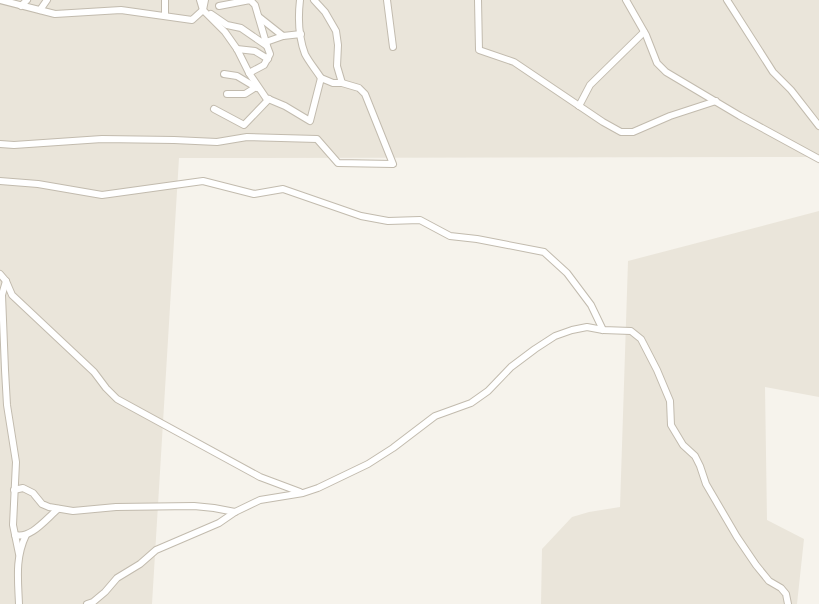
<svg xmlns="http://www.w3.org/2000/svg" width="819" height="604" font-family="'DM Sans',sans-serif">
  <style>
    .residential { fill: #eae5da }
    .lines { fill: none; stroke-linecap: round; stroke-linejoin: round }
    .minor-casing { stroke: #c2bbae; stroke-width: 8 }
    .minor { stroke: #fff; stroke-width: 6 }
  </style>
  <rect width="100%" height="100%" fill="#f6f3ec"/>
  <g class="residential">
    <polygon points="0,0 819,0 819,157 179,158 152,604 0,604"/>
    <polygon points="819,211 819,397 765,387 767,520 804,539 797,604 541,604 542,549 572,517 589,512 620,507 628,261"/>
  </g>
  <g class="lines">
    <defs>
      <g id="minor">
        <polyline points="0,0 55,14 121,10 192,20 203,10 225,32 237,49 249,73 266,98 285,106 310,121 321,78 333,83 342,83 359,88 365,94 393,164 338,163 317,139 247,137 217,142 174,140 102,139 14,145 0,144"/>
        <polyline points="200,0 203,10 205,0"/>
        <path d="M300 0C298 17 299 38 305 54 309 62 316 70 321 78"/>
        <polyline points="314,0 325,12 336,31 338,45 337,66 342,83"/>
        <polyline points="387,0 393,47"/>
        <polyline points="478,0 479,50 514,62 603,122 621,132 633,132 670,116 716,101"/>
        <polyline points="626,0 646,35 657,63 666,72 740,116 819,159"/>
        <polyline points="727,0 773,72 791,90 819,126"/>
        <polyline points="21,6 27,0"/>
        <polyline points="40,10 47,0"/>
        <polyline points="211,14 227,25 241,28 267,46 255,5 250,0 219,6"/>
        <polyline points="165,15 165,0"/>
        <polyline points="259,17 283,36 301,34"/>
        <polyline points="266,42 283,36"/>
        <polyline points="237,49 255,51 268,59"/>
        <polyline points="249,73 264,65 270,54 267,46"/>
        <polyline points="224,74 237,76 257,88"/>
        <polyline points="227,94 245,94 256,87"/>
        <polyline points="579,106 590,85 644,32"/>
        <polyline points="214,109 244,125 269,99"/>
        <polyline points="0,181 38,184 102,195 203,181 254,194 283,189 361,216 388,221 420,220 450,236 477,239 544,252 567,273 591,305 603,330"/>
        <polyline points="0,274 6,281 12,295 94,372 106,388 117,399 260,477 300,492"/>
        <polyline points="6,281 2,295 5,370 7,405 16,462 13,525 19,554"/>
        <polyline points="14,490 23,488 33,493 42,504 49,507 73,511 116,507 194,506 214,508 235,512"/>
        <path d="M15 535C31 539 46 519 58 509"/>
        <path d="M19 604C18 579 15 558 26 535"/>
        <polyline points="87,604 93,602 105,592 117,578 140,564 156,550 219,523 235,512 260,500 303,493 318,488 368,464 393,448 435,416 471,403 488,391 511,367 535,349 555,336 572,330 587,327 603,330 631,331 641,339 657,370 670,401 671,425 683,445 695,456 700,466 706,484 737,537 756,565 769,581 781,588 786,594 788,604"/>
      </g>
    </defs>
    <use href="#minor" class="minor-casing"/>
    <use href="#minor" class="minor"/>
  </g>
</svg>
